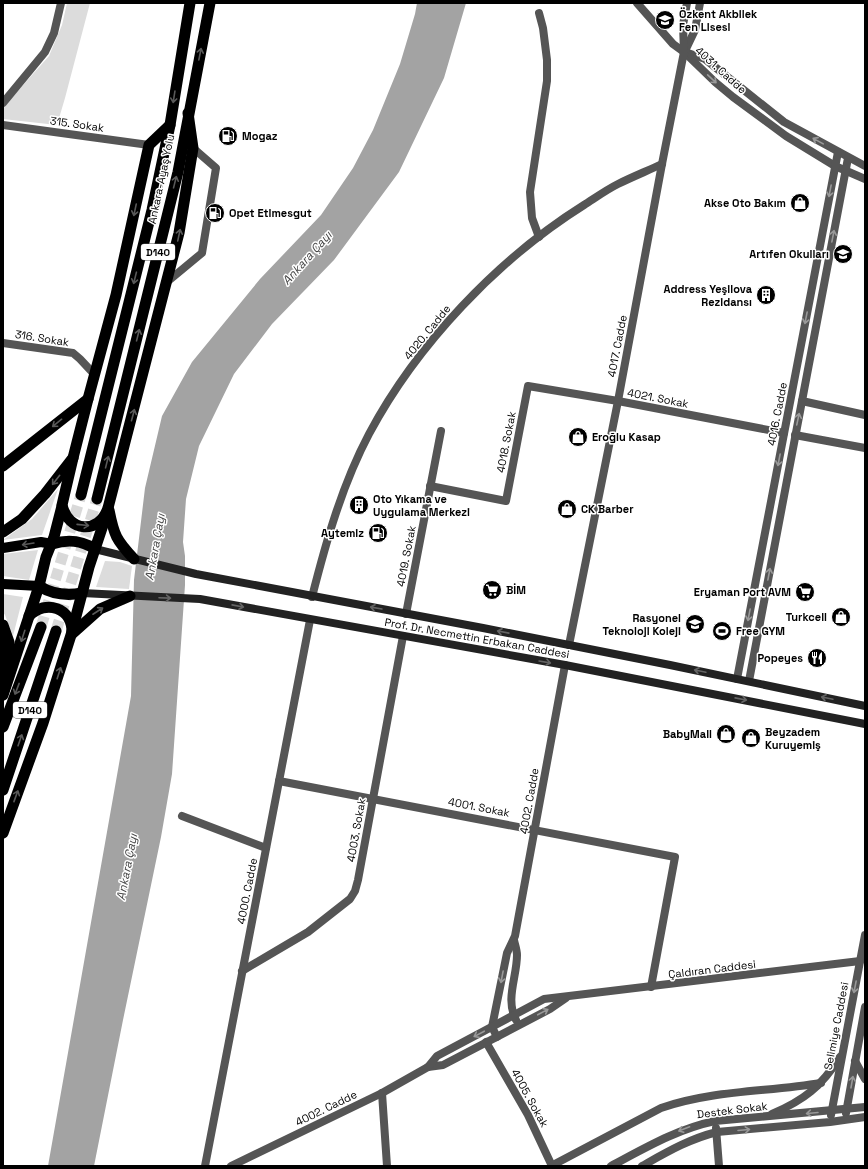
<svg xmlns="http://www.w3.org/2000/svg" width="868" height="1169" font-family="'Space Grotesk',sans-serif">
  <style>
    .green { fill: #dcdcdc }
    .water { fill: #a3a3a3 }
    .lines { fill: none; stroke-linecap: round; stroke-linejoin: round }
    .trunk-tunnel { stroke: #d9d9d9; stroke-width: 11; stroke-dasharray: 11 5.5; stroke-linecap: butt }
    .minor { stroke: #555; stroke-width: 8 }
    .tertiary { stroke: #555; stroke-width: 8 }
    .secondary { stroke: #222; stroke-width: 8 }
    .primary { stroke: #000; stroke-width: 10 }
    .trunk { stroke: #000; stroke-width: 11 }
    .oneway { stroke: #595959 }
    .oneway2 { stroke: #999 }
    .oneway3 { stroke: #646464 }
    .labels { text-anchor: middle; stroke-width: 3; stroke-linejoin: round; paint-order: stroke }
    .shield { fill: #fff; stroke: #4c4c4c; stroke-width: 1 }
    .shield-label { font-size: 10px; font-weight: bold; fill: #000 }
    .poi-label { font-size: 11px; font-weight: bold; fill: #000; stroke: #fff; text-anchor: start }
    .street-label { font-size: 11px; fill: #000; stroke: #fff }
    .water-label { font-size: 12px; font-style: italic; fill: #444; stroke: #fff }
  </style>
  <rect width="100%" height="100%" fill="#fff"/>
  <g class="green">
    <polygon points="67,3 90,3 65,98 57,125 3,119 3,109 8,102 49,56 62,25"/>
    <polygon points="58,489 42,535 3,540 32,519"/>
    <polygon points="38,550 29,580 3,576 3,554"/>
    <polygon points="105,561 120,562 132,566 129,589 96,587"/>
    <polygon points="3,594 23,597 13,636 5,615 3,612"/>
  </g>
  <polygon class="water" points="417,3 466,3 444,78 399,172 334,260 272,324 234,374 199,446 186,499 183,542 185,556 185,585 172,774 161,837 123,1020 94,1166 48,1166 131,696 134,580 145,488 162,416 192,362 260,279 321,215 353,168 373,130 400,64 415,14"/>
  <g class="lines">
    <g class="trunk-tunnel">
      <polyline points="41,627 81,495"/>
      <polyline points="56,631 97,499"/>
    </g>
    <g class="minor">
      <polyline points="637,3 673,44 684,52 715,82 733,97 786,136 835,166 865,179"/>
      <polyline points="539,13 543,28 547,60 547,81 530,192 532,218 539,237"/>
      <polyline points="685,52 705,59 784,122 865,166"/>
      <polyline points="3,103 45,52 54,33 61,3"/>
      <polyline points="3,125 149,145"/>
      <polyline points="167,282 202,253 216,168 193,148"/>
      <polyline points="3,343 73,353 80,359 94,374"/>
      <polyline points="802,401 865,415"/>
      <polyline points="795,435 865,448"/>
      <polyline points="430,486 506,501 528,386 618,401 784,433"/>
      <polyline points="406,614 441,431"/>
      <polyline points="737,679 838,152"/>
      <polyline points="749,681 848,158"/>
      <polyline points="279,781 675,857 651,987"/>
      <polyline points="182,816 266,848"/>
      <polyline points="242,971 308,932 350,899 355,891 358,880 403,636"/>
      <polyline points="486,1042 528,1115 552,1166"/>
      <polyline points="382,1093 387,1166"/>
      <path d="M551 1166 661 1108C713 1090 768 1092 821 1083"/>
    </g>
    <g class="tertiary">
      <polyline points="685,51 695,30 700,3"/>
      <path d="M312 597C326 542 342 485 369 434 417 344 498 259 584 205 595 198 606 190 618 184 632 177 647 171 662 164"/>
      <polyline points="569,645 618,401 662,164 684,52 683,25 687,3"/>
      <path d="M514 940C515 945 517 950 517 955 517 977 505 999 516 1020"/>
      <polyline points="497,1037 492,1027 507,953 515,936 565,665"/>
      <polyline points="855,1061 865,1079"/>
      <polyline points="428,1067 443,1065 550,1009 566,998"/>
      <polyline points="846,1113 865,1007"/>
      <path d="M772 1114C804 1100 821 1087 840 1057"/>
      <polyline points="831,1115 865,935"/>
      <polyline points="716,1128 719,1166"/>
      <polyline points="205,1166 310,620"/>
      <polyline points="231,1166 382,1093 428,1067 437,1056 544,999 860,961"/>
      <path d="M611 1166C645 1148 677 1129 715 1121L865 1107"/>
      <path d="M642 1166C667 1152 689 1139 717 1132L830 1122 865 1117"/>
    </g>
    <g class="secondary">
      <polyline points="95,549 196,574 483,628 670,665 865,706"/>
      <polyline points="82,593 200,599 565,665 865,724"/>
    </g>
    <g class="primary">
      <polyline points="3,548 41,542 52,544"/>
      <polyline points="3,584 39,586"/>
    </g>
    <g class="trunk">
      <path d="M73 458 62 505C68 532 99 535 108 508L179 233 193 148 188 113"/>
      <polyline points="3,466 88,399"/>
      <polyline points="81,495 152,210 170,125 190,3"/>
      <polyline points="97,499 178,172 210,3"/>
      <path d="M109 510C114 535 116 540 134 559"/>
      <polyline points="3,532 22,519 45,494 73,458 88,399 116,295 149,145 170,125"/>
      <path d="M52 544C68 539 81 540 95 549"/>
      <path d="M39 586C52 594 67 596 82 593"/>
      <path d="M29 616C46 599 72 608 72 632"/>
      <polyline points="3,625 9,642 7,671"/>
      <polyline points="72,634 100,609 130,596"/>
      <polyline points="3,695 39,586 46,557 54,537 62,506"/>
      <polyline points="3,727 41,627"/>
      <polyline points="3,790 56,631"/>
      <polyline points="3,833 43,723 71,635 89,567 106,516"/>
    </g>
  </g>
  <defs><path id="oneway-shaft" d="M-6 0H5M1.5-3L5.5 0L1.5 3" fill="none" stroke-width="1.6" stroke-linecap="round" stroke-linejoin="round"/></defs>
  <g class="oneway">
    <use href="#oneway-shaft" transform="translate(200 54) rotate(-79)"/>
    <use href="#oneway-shaft" transform="translate(174 97) rotate(99)"/>
    <use href="#oneway-shaft" transform="translate(175 182) rotate(-76)"/>
    <use href="#oneway-shaft" transform="translate(135 210) rotate(102)"/>
    <use href="#oneway-shaft" transform="translate(179 235) rotate(-78)"/>
    <use href="#oneway-shaft" transform="translate(135 278) rotate(104)"/>
    <use href="#oneway-shaft" transform="translate(138 335) rotate(-76)"/>
    <use href="#oneway-shaft" transform="translate(133 415) rotate(-75)"/>
    <use href="#oneway-shaft" transform="translate(57 423) rotate(141)"/>
    <use href="#oneway-shaft" transform="translate(107 462) rotate(-76)"/>
    <use href="#oneway-shaft" transform="translate(56 480) rotate(128)"/>
    <use href="#oneway-shaft" transform="translate(83 525) rotate(6)"/>
    <use href="#oneway-shaft" transform="translate(28 544) rotate(171)"/>
    <use href="#oneway-shaft" transform="translate(98 611) rotate(-33)"/>
    <use href="#oneway-shaft" transform="translate(23 636) rotate(108)"/>
    <use href="#oneway-shaft" transform="translate(59 673) rotate(-72)"/>
    <use href="#oneway-shaft" transform="translate(17 689) rotate(111)"/>
    <use href="#oneway-shaft" transform="translate(20 740) rotate(-71)"/>
    <use href="#oneway-shaft" transform="translate(16 796) rotate(-70)"/>
  </g>
  <g class="oneway2">
    <use href="#oneway-shaft" transform="translate(712 79) rotate(43)"/>
    <use href="#oneway-shaft" transform="translate(818 141) rotate(-151)"/>
    <use href="#oneway-shaft" transform="translate(830 191) rotate(101)"/>
    <use href="#oneway-shaft" transform="translate(833 236) rotate(-79)"/>
    <use href="#oneway-shaft" transform="translate(806 318) rotate(101)"/>
    <use href="#oneway-shaft" transform="translate(798 419) rotate(-78)"/>
    <use href="#oneway-shaft" transform="translate(779 460) rotate(101)"/>
    <use href="#oneway-shaft" transform="translate(769 574) rotate(-79)"/>
    <use href="#oneway-shaft" transform="translate(749 615) rotate(101)"/>
    <use href="#oneway-shaft" transform="translate(502 977) rotate(101)"/>
    <use href="#oneway-shaft" transform="translate(855 987) rotate(101)"/>
    <use href="#oneway-shaft" transform="translate(543 1012) rotate(-28)"/>
    <use href="#oneway-shaft" transform="translate(479 1034) rotate(152)"/>
    <use href="#oneway-shaft" transform="translate(852 1082) rotate(-80)"/>
    <use href="#oneway-shaft" transform="translate(812 1113) rotate(175)"/>
    <use href="#oneway-shaft" transform="translate(684 1129) rotate(159)"/>
    <use href="#oneway-shaft" transform="translate(744 1130) rotate(-5)"/>
  </g>
  <g class="oneway3">
    <use href="#oneway-shaft" transform="translate(165 598) rotate(2)"/>
    <use href="#oneway-shaft" transform="translate(238 606) rotate(11)"/>
    <use href="#oneway-shaft" transform="translate(376 608) rotate(-170)"/>
    <use href="#oneway-shaft" transform="translate(503 632) rotate(-169)"/>
    <use href="#oneway-shaft" transform="translate(545 662) rotate(10)"/>
    <use href="#oneway-shaft" transform="translate(700 671) rotate(-168)"/>
    <use href="#oneway-shaft" transform="translate(827 698) rotate(-168)"/>
    <use href="#oneway-shaft" transform="translate(741 699) rotate(11)"/>
  </g>
  <defs>
    <symbol id="school-disc" viewBox="-11 -11 22 22"><circle r="9.5" fill="#000" stroke="#fff"/><path d="M0-5L7-2L0 1L-7-2ZM-4 1L0 2.5L4 1V4Q0 6-4 4Z" fill="#fff"/></symbol>
    <symbol id="fuel-disc" viewBox="-11 -11 22 22"><circle r="9.5" fill="#000" stroke="#fff"/><path d="M-5.5-6h7V0h2V4h1.3V-2.5L3-4.5l.8-.8L6-3V5H2.5V1h-1V6h-7ZM-4.2-4.7v3.2H.2V-4.7Z" fill="#fff"/></symbol>
    <symbol id="shop-disc" viewBox="-11 -11 22 22"><circle r="9.5" fill="#000" stroke="#fff"/><path d="M-5-2.5h2.3a2.7 3.5 0 0 1 5.4 0H5L5.5 6h-11ZM-1.5-2.5h3a1.5 2.3 0 0 0-3 0Z" fill="#fff"/></symbol>
    <symbol id="building-disc" viewBox="-11 -11 22 22"><circle r="9.5" fill="#000" stroke="#fff"/><path d="M-4-6H4V6H1V3H-1V6H-4ZM-2.5-4.3h1.7v1.8h-1.7ZM.8-4.3h1.7v1.8H.8ZM-2.5-1h1.7V.8h-1.7ZM.8-1h1.7V.8H.8Z" fill="#fff"/></symbol>
    <symbol id="supermarket-disc" viewBox="-11 -11 22 22"><circle r="9.5" fill="#000" stroke="#fff"/><path d="M-6-5.5h2.5l.6 2H6L4.5 2H-2.5L-4.4-4H-6ZM-1.5 3.2a1.3 1.3 0 1 0 .1 0ZM3 3.2a1.3 1.3 0 1 0 .1 0Z" fill="#fff"/></symbol>
    <symbol id="stadium-disc" viewBox="-11 -11 22 22"><circle r="9.5" fill="#000" stroke="#fff"/><path d="M0-5a6.5 5 0 1 0 0 10a6.5 5 0 1 0 0-10ZM-3.5-1.8h7v3.6h-7Z" fill="#fff"/></symbol>
    <symbol id="restaurant-disc" viewBox="-11 -11 22 22"><circle r="9.5" fill="#000" stroke="#fff"/><path d="M-5-6h1v4h1v-4h1v4h1v-4h1v5L-1.5 .5V6h-2V.5L-5-1ZM5-6V6H3V1.5H1.5Q1.5-4 5-6Z" fill="#fff"/></symbol>
  </defs>
  <g fill-rule="evenodd">
    <use href="#school-disc" x="654" y="9" width="22" height="22"/>
    <use href="#fuel-disc" x="217" y="125" width="22" height="22"/>
    <use href="#shop-disc" x="789" y="192" width="22" height="22"/>
    <use href="#fuel-disc" x="204" y="202" width="22" height="22"/>
    <use href="#school-disc" x="832" y="243" width="22" height="22"/>
    <use href="#building-disc" x="755" y="284" width="22" height="22"/>
    <use href="#shop-disc" x="567" y="426" width="22" height="22"/>
    <use href="#building-disc" x="348" y="494" width="22" height="22"/>
    <use href="#shop-disc" x="556" y="498" width="22" height="22"/>
    <use href="#fuel-disc" x="367" y="522" width="22" height="22"/>
    <use href="#supermarket-disc" x="481" y="579" width="22" height="22"/>
    <use href="#supermarket-disc" x="794" y="581" width="22" height="22"/>
    <use href="#shop-disc" x="830" y="606" width="22" height="22"/>
    <use href="#school-disc" x="684" y="613" width="22" height="22"/>
    <use href="#stadium-disc" x="711" y="620" width="22" height="22"/>
    <use href="#restaurant-disc" x="806" y="647" width="22" height="22"/>
    <use href="#shop-disc" x="715" y="723" width="22" height="22"/>
    <use href="#shop-disc" x="740" y="727" width="22" height="22"/>
  </g>
  <g class="labels">
    <g class="shield">
      <rect x="141" y="244" width="34" height="16" rx="3"/>
      <rect x="13" y="702" width="34" height="16" rx="3"/>
    </g>
    <g class="shield-label">
      <text x="158" y="256">D140</text>
      <text x="30" y="714">D140</text>
    </g>
    <g class="poi-label">
      <text x="679" y="18">Özkent Akbilek<tspan x="679" dy="13">Fen Lisesi</tspan></text>
      <text x="242" y="140">Mogaz</text>
      <text x="786" y="207" text-anchor="end">Akse Oto Bakım</text>
      <text x="229" y="217">Opet Etimesgut</text>
      <text x="829" y="258" text-anchor="end">Artıfen Okulları</text>
      <text x="752" y="293" text-anchor="end">Address Yeşilova<tspan x="752" dy="13">Rezidansı</tspan></text>
      <text x="592" y="441">Eroğlu Kasap</text>
      <text x="373" y="503">Oto Yıkama ve<tspan x="373" dy="13">Uygulama Merkezi</tspan></text>
      <text x="581" y="513">CK Barber</text>
      <text x="364" y="537" text-anchor="end">Aytemiz</text>
      <text x="506" y="594">BİM</text>
      <text x="791" y="596" text-anchor="end">Eryaman Port AVM</text>
      <text x="827" y="621" text-anchor="end">Turkcell</text>
      <text x="681" y="622" text-anchor="end">Rasyonel<tspan x="681" dy="13">Teknoloji Koleji</tspan></text>
      <text x="736" y="635">Free GYM</text>
      <text x="803" y="662" text-anchor="end">Popeyes</text>
      <text x="765" y="736">Beyzadem<tspan x="765" dy="13">Kuruyemiş</tspan></text>
      <text x="712" y="738" text-anchor="end">BabyMall</text>
    </g>
    <g class="street-label">
      <text transform="translate(721 70) rotate(42)" y="4">4031. Cadde</text>
      <text transform="translate(77 124) rotate(8)" y="4">315. Sokak</text>
      <text transform="translate(161 179) rotate(-78)" y="4">Ankara-Ayaş Yolu</text>
      <text transform="translate(427 332) rotate(-51)" y="4">4020. Cadde</text>
      <text transform="translate(42 338) rotate(9)" y="4">316. Sokak</text>
      <text transform="translate(617 346) rotate(-79)" y="4">4017. Cadde</text>
      <text transform="translate(658 398) rotate(11)" y="4">4021. Sokak</text>
      <text transform="translate(777 414) rotate(-79)" y="4">4016. Cadde</text>
      <text transform="translate(506 442) rotate(-79)" y="4">4018. Sokak</text>
      <text transform="translate(406 556) rotate(-79)" y="4">4019. Sokak</text>
      <text transform="translate(477 638) rotate(10)" y="4">Prof. Dr. Necmettin Erbakan Caddesi</text>
      <text transform="translate(529 801) rotate(-80)" y="4">4002. Cadde</text>
      <text transform="translate(479 807) rotate(11)" y="4">4001. Sokak</text>
      <text transform="translate(356 830) rotate(-80)" y="4">4003. Sokak</text>
      <text transform="translate(247 891) rotate(-79)" y="4">4000. Cadde</text>
      <text transform="translate(712 969) rotate(-7)" y="4">Çaldıran Caddesi</text>
      <text transform="translate(836 1026) rotate(-79)" y="4">Selimiye Caddesi</text>
      <text transform="translate(530 1098) rotate(61)" y="4">4005. Sokak</text>
      <text transform="translate(326 1108) rotate(-26)" y="4">4002. Cadde</text>
      <text transform="translate(732 1110) rotate(-7)" y="4">Destek Sokak</text>
    </g>
    <g class="water-label">
      <text transform="translate(307 258) rotate(-48)" y="4">Ankara Çayı</text>
      <text transform="translate(155 547) rotate(-80)" y="4">Ankara Çayı</text>
      <text transform="translate(127 867) rotate(-79)" y="4">Ankara Çayı</text>
    </g>
  </g>
  <rect width="868" height="1169" fill="none" stroke="#000000" stroke-width="8"/>
</svg>
